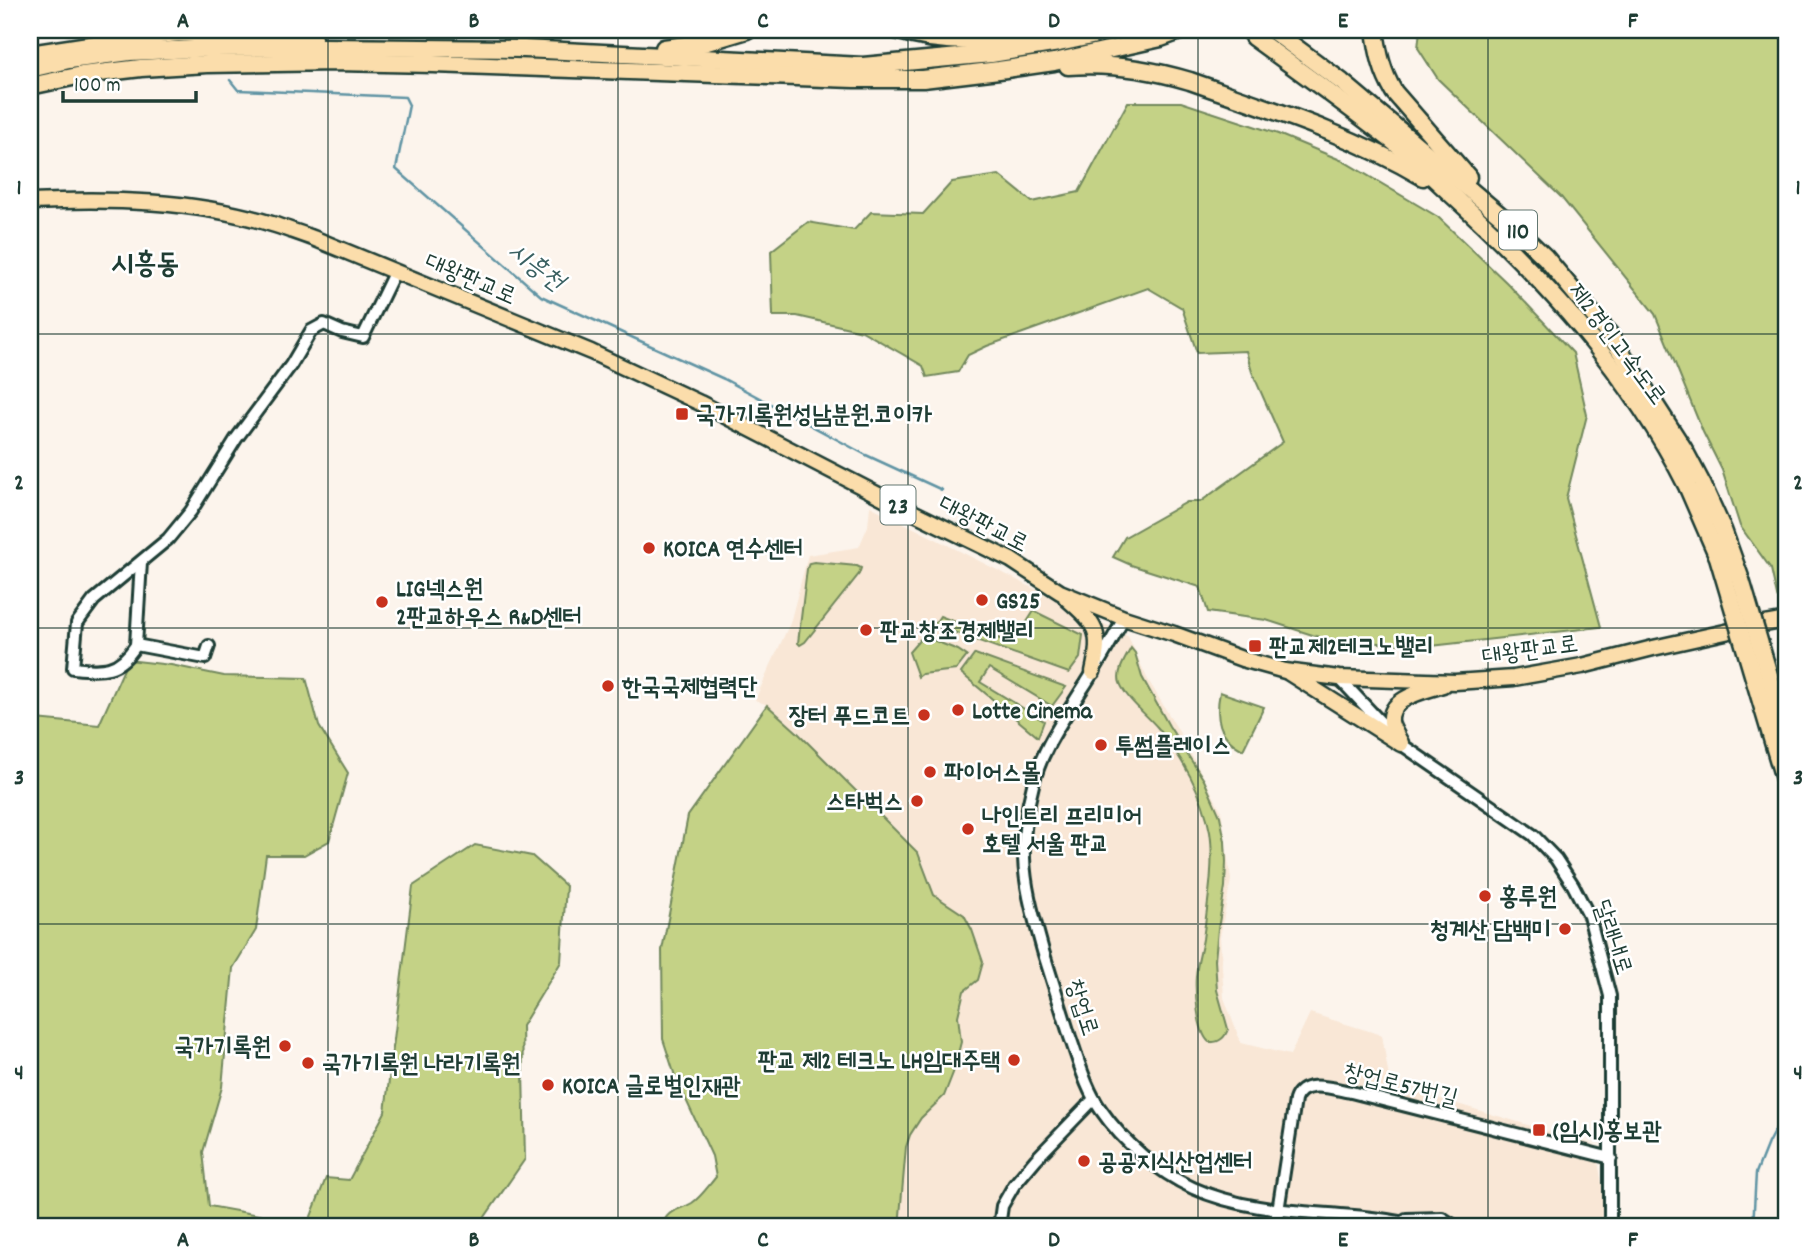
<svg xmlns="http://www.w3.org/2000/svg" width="1817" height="1257" font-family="Dekko,'Poor Story',sans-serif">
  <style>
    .built { fill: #f9e7d6 }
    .green { fill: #c4d286; stroke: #72885d; stroke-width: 2 }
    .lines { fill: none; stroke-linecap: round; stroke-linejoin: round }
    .stream { stroke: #6094a4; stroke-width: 2.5 }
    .minor-casing { stroke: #1f3d34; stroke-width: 16 }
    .major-casing { stroke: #1f3d34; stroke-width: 19 }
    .highway-casing { stroke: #1f3d34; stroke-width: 21 }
    .minor { stroke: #fff; stroke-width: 10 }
    .major { stroke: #fbddab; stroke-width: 14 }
    .highway { stroke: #fbddab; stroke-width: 16 }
    .highway-bridge-casing { stroke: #1f3d34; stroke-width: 21; stroke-linecap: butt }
    .highway-bridge { stroke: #fbddab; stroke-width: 16 }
    .grid { fill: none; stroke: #1f3d34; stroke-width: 2; stroke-opacity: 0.55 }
    .poi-dot { fill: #c8321e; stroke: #fff; stroke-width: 2.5 }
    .labels { text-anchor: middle; stroke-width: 5; stroke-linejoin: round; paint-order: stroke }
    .shield { fill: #fff; stroke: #627771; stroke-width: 2 }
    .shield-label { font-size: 23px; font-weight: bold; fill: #1f3d34 }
    .street-label { font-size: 24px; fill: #1f3d34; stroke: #fff }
    .poi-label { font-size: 24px; font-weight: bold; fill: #1f3d34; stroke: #fff; text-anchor: start }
    .water-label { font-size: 26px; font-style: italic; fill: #3a6162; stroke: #fff }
    .quarter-label { font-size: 28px; font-weight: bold; fill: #1f3d34; stroke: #fff }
    .neatline { fill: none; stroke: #1f3d34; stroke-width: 2.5 }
    .grid-label { font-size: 23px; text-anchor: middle; font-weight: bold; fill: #1f3d34 }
  </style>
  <rect width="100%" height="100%" fill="#fcf4ec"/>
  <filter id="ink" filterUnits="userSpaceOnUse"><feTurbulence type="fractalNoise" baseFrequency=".0143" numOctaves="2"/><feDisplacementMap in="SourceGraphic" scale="14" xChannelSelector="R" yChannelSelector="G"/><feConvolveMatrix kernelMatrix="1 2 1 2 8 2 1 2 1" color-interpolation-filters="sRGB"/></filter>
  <g filter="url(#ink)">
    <polygon class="built" points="870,506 1128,636 1147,678 1178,730 1221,810 1231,880 1220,937 1224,998 1241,1043 1290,1055 1310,1013 1382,1035 1390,1084 1595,1145 1603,1189 1601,1227 899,1227 906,1147 910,1135 921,1118 944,1096 953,1073 961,1042 958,1016 964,991 978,980 972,930 964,915 934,895 918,853 797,732 767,705 755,700 790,623 808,555 859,547 868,526"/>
    <g class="green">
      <polygon points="1420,30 1787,30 1787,576 1777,596 1771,569 1740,526 1722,470 1703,432 1655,314 1561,197 1438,79 1418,48"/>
      <polygon points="1128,102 1181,102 1278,134 1343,161 1438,217 1507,283 1573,353 1587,415 1566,498 1601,627 1431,646 1328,640 1266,620 1208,612 1200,587 1131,565 1113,557 1125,537 1187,502 1200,502 1283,442 1252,372 1246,351 1197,353 1182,308 1148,288 987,346 968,355 958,372 927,377 923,366 862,331 797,316 773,316 771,251 808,222 854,230 871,212 923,214 952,182 999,175 1032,202 1079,192"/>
      <polygon points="814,562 857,566 861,568 859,574 805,642 800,645 798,643 807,569 809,563"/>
      <polygon points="1034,611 1083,635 1080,658 1069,673 934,625 940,616 1013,644"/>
      <polygon points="922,637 925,637 958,650 967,656 956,670 922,674 918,677 909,652"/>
      <polygon points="30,642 32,644 36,719 99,725 128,660 171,665 224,676 306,678 319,726 348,773 329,841 304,855 266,855 256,930 233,968 222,1087 203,1152 209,1206 308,1224 326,1178 349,1180 385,1112 413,886 475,845 532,856 566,886 561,962 522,1026 525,1159 478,1227 30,1227"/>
      <path d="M1131 648 1135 653 1142 677 1169 726 1204 780 1220 816 1225 841 1226 862 1225 887 1218 929 1215 960 1217 990 1228 1029C1225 1038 1219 1043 1209 1042 1197 1032 1195 991 1196 976 1197 963 1201 951 1203 939 1207 908 1215 863 1210 832 1203 794 1182 757 1158 728 1147 715 1126 699 1120 683 1116 672 1126 657 1131 648Z"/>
      <polygon points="975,654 1066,687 1052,706 989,668 980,682 1044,721 1038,737 961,673"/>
      <path d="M1220 692 1264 707 1243 750C1218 737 1215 717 1220 692Z"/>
      <path d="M767 705 797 732 918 853 934 895 964 915 972 930 983 962 978 980 964 991 958 1016 961 1042 953 1073 944 1096 921 1118 910 1135 906 1147 899 1227H662C667 1208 679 1211 692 1203 701 1197 709 1185 716 1177L712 1156 675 1076 663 1039 662 950 688 816Z"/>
    </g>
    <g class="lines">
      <g class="stream">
        <polyline points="230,80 238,90 405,97 409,105 396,169 541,296 724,379 866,455 942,490"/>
        <polyline points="1753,1227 1756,1173 1768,1143 1787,1107"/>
      </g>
      <defs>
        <g id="minor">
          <path d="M1124 618C1111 642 1097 667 1081 691 1063 720 1041 751 1033 785 1027 808 1023 834 1024 858 1025 890 1035 921 1043 951 1052 980 1061 1009 1070 1037 1079 1062 1086 1089 1101 1110 1123 1142 1158 1172 1193 1188 1266 1221 1347 1207 1422 1227"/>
          <polyline points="136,645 141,562"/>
          <path d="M209 646 205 658 136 645C118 673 102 671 73 668L77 623 94 600 168 539 191 511 236 439 291 365 311 331 324 324 342 332 363 337 395 271"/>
          <polyline points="1339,678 1401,744 1533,835 1556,859 1573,885 1589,916 1610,996 1610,1227"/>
          <polyline points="1406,1219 1442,1218 1456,1227"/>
          <polyline points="999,1227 1002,1206 1014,1185 1036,1159 1094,1099"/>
          <path d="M1274 1227 1278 1211 1295 1100C1302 1078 1333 1089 1351 1092L1611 1158"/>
        </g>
        <g id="major">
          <path d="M30 202C109 198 195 200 272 224 285 228 299 233 313 238L591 352 700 403 892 502 1011 560 1060 592 1124 618 1174 634 1242 659 1285 671 1339 678 1455 682 1514 678 1582 666 1653 648 1748 627 1787 620"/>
          <path d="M1066 598C1097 625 1102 631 1093 672"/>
          <polyline points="1289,673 1401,744"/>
          <path d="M1401 743C1398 737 1392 728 1391 722 1388 697 1426 691 1443 685"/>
        </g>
        <g id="highway">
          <path d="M896 30C956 50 1010 38 1071 30"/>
          <polyline points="1272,30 1342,82 1507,221 1545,257 1610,335 1683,448 1703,486"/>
          <path d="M1375 30C1378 53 1382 72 1394 92L1468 177"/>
          <path d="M1253 37C1297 69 1342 101 1385 135 1408 152 1428 173 1449 192 1543 277 1631 374 1688 488"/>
          <polyline points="664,48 707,42 747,30"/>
          <polyline points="30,54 141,37 178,33 210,33 313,38"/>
          <path d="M1068 66C1109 63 1150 69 1190 81 1269 109 1350 134 1423 177"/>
          <polyline points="30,69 69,60 130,52 215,48 323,47 524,49 863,66 991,54 1059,43 1119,30"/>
          <polyline points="30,86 82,75 141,68 207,64 336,62 433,64 854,79 923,79 999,70 1054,62 1161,38 1183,30"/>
          <polyline points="1607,1227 1610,1226"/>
        </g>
      </defs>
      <use href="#minor" class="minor-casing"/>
      <use href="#major" class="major-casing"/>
      <use href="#highway" class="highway-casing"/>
      <use href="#minor" class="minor"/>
      <use href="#major" class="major"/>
      <use href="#highway" class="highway"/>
      <defs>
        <g id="highway-bridge">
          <polyline points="1703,486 1723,530 1741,580 1787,736"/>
          <polyline points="1688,488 1718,557 1787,789"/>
        </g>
      </defs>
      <use href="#highway-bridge" class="highway-bridge-casing"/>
      <use href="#highway-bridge" class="highway-bridge"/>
    </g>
  </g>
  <path class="grid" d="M328 30V1227M618 30V1227M908 30V1227M1198 30V1227M1488 30V1227M30 334H1787M30 628H1787M30 924H1787"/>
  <g class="poi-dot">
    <rect x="675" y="407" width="14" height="14" rx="3.5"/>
    <circle cx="649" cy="548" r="7"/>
    <circle cx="982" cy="600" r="7"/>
    <circle cx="382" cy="602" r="7"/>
    <circle cx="866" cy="630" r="7"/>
    <rect x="1248" y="639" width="14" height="14" rx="3.5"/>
    <circle cx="608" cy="686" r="7"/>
    <circle cx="958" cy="710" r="7"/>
    <circle cx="924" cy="715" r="7"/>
    <circle cx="1101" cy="745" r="7"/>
    <circle cx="930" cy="772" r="7"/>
    <circle cx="917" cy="801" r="7"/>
    <circle cx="968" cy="829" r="7"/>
    <circle cx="1485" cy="896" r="7"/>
    <circle cx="1565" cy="929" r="7"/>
    <circle cx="285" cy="1046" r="7"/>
    <circle cx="1014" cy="1060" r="7"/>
    <circle cx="308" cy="1063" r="7"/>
    <circle cx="548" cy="1085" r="7"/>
    <rect x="1532" y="1123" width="14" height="14" rx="3.5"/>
    <circle cx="1084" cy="1161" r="7"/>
  </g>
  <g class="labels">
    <g class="shield">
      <rect x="1499" y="210.5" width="38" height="39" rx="5"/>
      <rect x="880.5" y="485.5" width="35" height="39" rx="5"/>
    </g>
    <g class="shield-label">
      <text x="1518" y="238">110</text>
      <text x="898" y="513">23</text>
    </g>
    <g class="street-label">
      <text transform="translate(471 278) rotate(23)" y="8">대왕판교로</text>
      <text transform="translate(1618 343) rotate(53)" y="8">제2경인고속도로</text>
      <text transform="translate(984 523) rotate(27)" y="8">대왕판교로</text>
      <text transform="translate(1530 649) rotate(-8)" y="8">대왕판교로</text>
      <text transform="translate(1614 937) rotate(72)" y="8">달래내로</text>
      <text transform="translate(1083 1007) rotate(72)" y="8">창업로</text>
      <text transform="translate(1401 1084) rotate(14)" y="8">창업로57번길</text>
    </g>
    <g class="poi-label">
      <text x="696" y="422">국가기록원성남분원.코이카</text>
      <text x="663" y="556">KOICA 연수센터</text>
      <text x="396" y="596">LIG넥스원<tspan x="396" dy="28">2판교하우스 R&amp;D센터</tspan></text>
      <text x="996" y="608">GS25</text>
      <text x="880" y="638">판교창조경제밸리</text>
      <text x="1269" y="654">판교제2테크노밸리</text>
      <text x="622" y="694">한국국제협력단</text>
      <text x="972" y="718">Lotte Cinema</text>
      <text x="910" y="723" text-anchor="end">장터 푸드코트</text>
      <text x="1115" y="753">투썸플레이스</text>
      <text x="944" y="780">파이어스몰</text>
      <text x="903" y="809" text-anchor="end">스타벅스</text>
      <text x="982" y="823">나인트리 프리미어<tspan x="982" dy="28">호텔 서울 판교</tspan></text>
      <text x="1499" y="904">홍루원</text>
      <text x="1551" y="937" text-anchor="end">청계산 담백미</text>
      <text x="271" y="1054" text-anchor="end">국가기록원</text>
      <text x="1000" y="1068" text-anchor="end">판교 제2 테크노 LH임대주택</text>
      <text x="322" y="1071">국가기록원 나라기록원</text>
      <text x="562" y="1093">KOICA 글로벌인재관</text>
      <text x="1553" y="1138">(임시)홍보관</text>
      <text x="1098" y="1169">공공지식산업센터</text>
    </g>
    <g class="water-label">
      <text transform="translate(537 265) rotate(37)" y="9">시흥천</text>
    </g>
    <g class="quarter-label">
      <text x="145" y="272">시흥동</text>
    </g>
  </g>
  <rect width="1817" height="1257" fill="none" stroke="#fff" stroke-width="77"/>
  <path d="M63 91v10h133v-10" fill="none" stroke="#1f3d34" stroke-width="3.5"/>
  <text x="74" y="91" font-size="21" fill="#1f3d34" stroke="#ffffff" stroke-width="5" paint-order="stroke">100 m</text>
  <rect x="38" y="38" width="1740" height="1180" class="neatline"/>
  <g class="grid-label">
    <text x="183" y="27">A</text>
    <text x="474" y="27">B</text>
    <text x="763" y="27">C</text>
    <text x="1054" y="27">D</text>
    <text x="1343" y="27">E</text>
    <text x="1633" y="27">F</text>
    <text x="19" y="194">1</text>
    <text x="1798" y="194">1</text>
    <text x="19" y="489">2</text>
    <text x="1798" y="489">2</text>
    <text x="19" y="784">3</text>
    <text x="1798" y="784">3</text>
    <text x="19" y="1079">4</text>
    <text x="1798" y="1079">4</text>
    <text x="183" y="1246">A</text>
    <text x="474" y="1246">B</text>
    <text x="763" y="1246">C</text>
    <text x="1054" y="1246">D</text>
    <text x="1343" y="1246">E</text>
    <text x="1633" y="1246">F</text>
  </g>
</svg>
